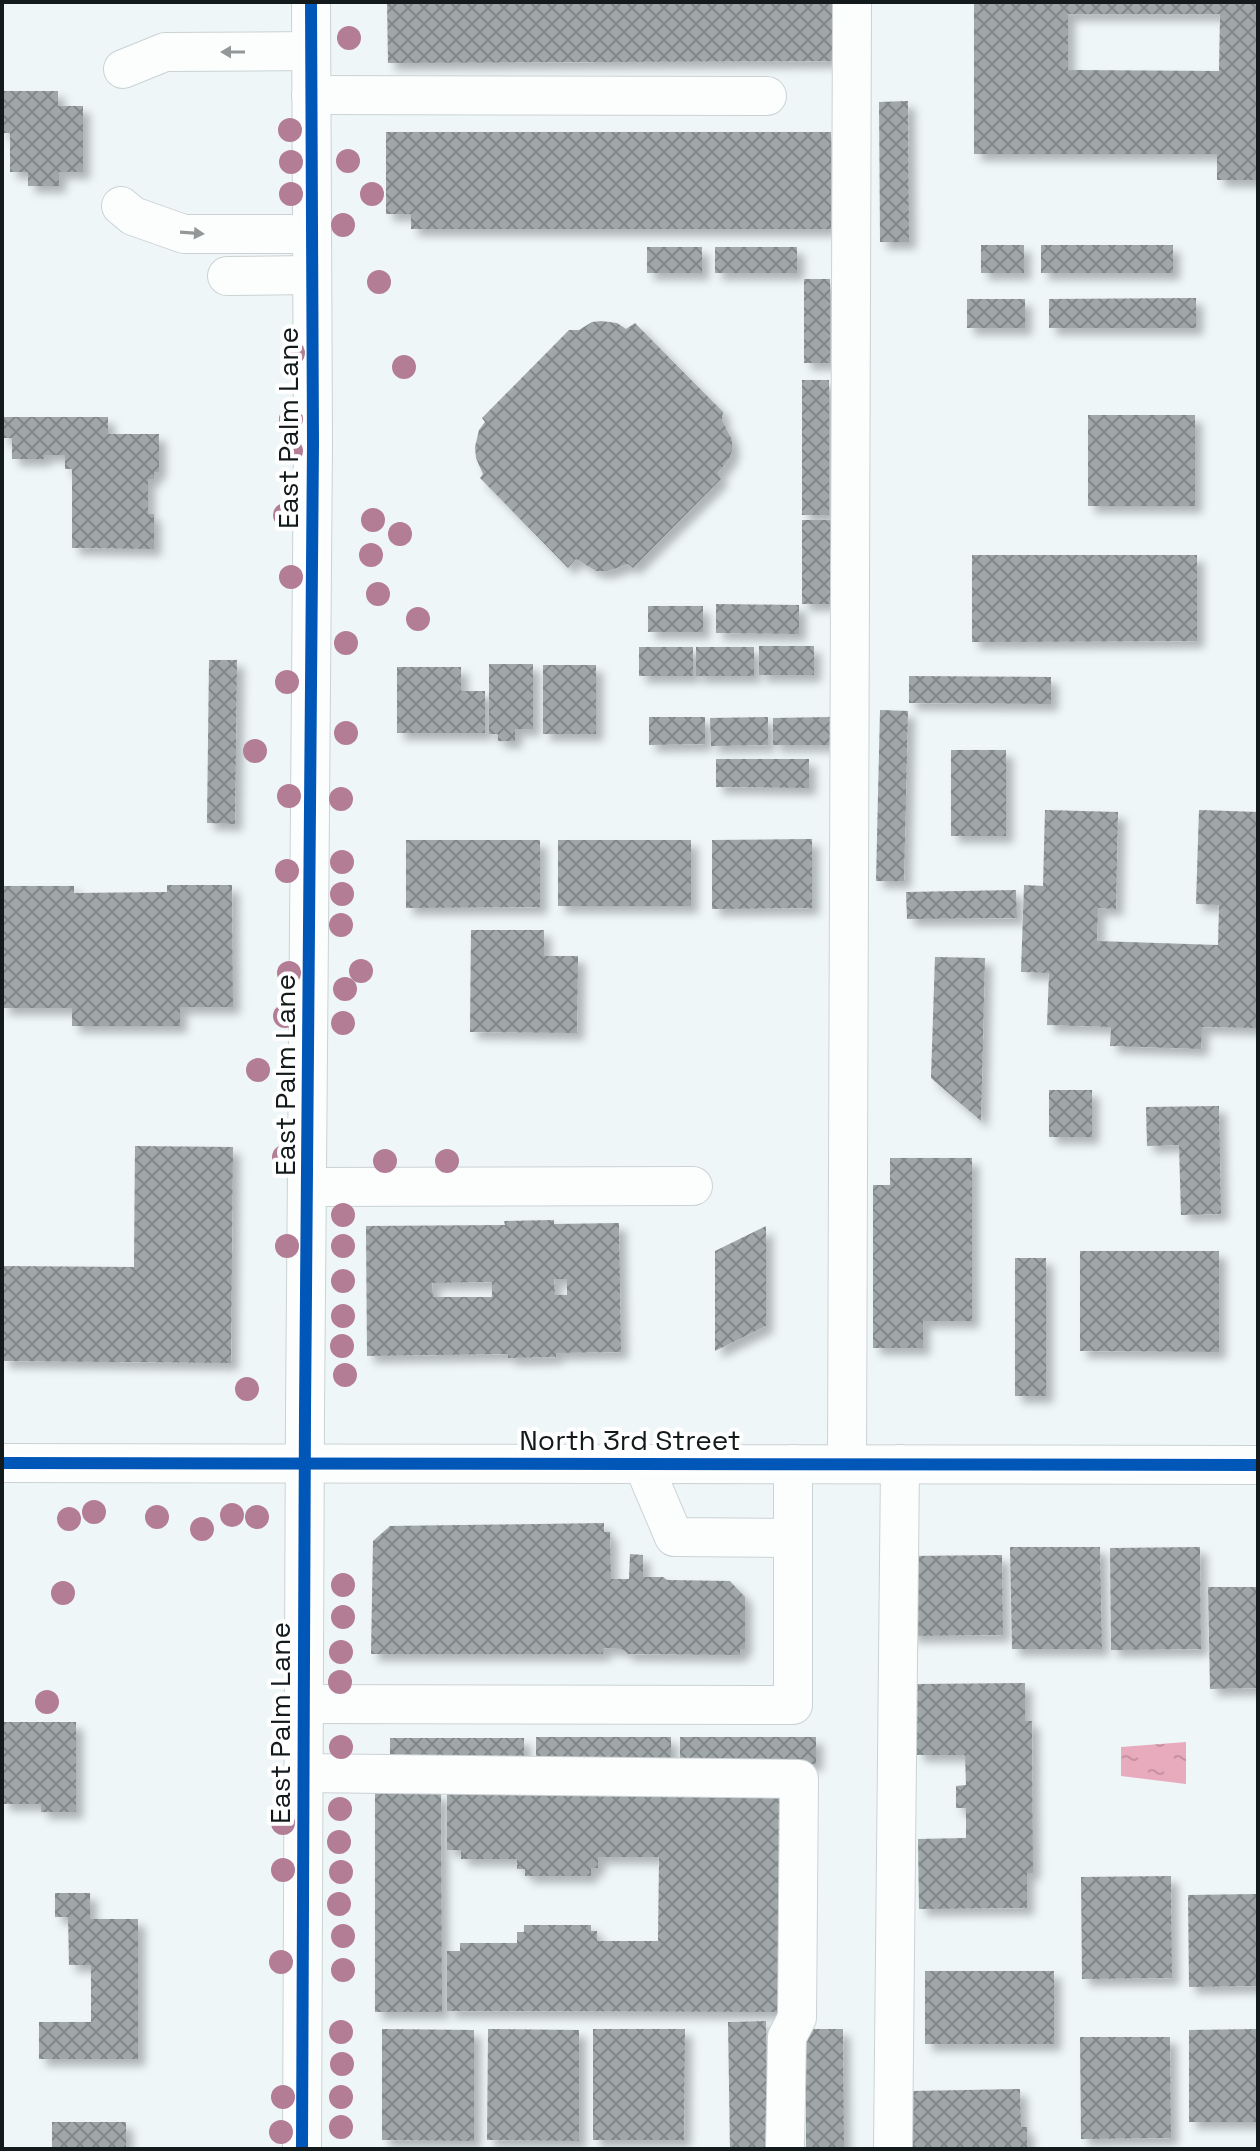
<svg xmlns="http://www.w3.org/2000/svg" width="1260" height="2151" font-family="'Space Grotesk',sans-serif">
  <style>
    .water { fill: url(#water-ripples) }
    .building { fill: url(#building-cross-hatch); fill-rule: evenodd; filter: url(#shadow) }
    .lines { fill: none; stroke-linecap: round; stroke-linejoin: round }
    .minor-casing { stroke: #cbd2d4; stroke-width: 40 }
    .minor { stroke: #fcfefe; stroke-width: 38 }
    .cycleway-casing { stroke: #fff; stroke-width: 17 }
    .cycleway { stroke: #0057b8; stroke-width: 12 }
    .tree { fill: #b47d96 }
    .oneway { fill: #939798 }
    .labels { text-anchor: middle; stroke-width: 8; stroke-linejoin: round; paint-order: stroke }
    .street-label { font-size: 28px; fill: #131a1c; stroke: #fff }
  </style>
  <defs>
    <pattern id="water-ripples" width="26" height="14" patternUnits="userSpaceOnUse" patternTransform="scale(2)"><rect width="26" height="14" fill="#e8aabd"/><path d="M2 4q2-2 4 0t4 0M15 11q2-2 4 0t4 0" fill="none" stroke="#c692a2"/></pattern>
    <pattern id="building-cross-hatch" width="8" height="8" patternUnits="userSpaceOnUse" patternTransform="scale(2)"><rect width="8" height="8" fill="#a0a7a9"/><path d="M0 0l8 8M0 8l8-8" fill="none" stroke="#818789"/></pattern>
    <filter id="shadow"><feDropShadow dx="7" dy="7" stdDeviation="4" flood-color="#0004"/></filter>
  </defs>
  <rect width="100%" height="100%" fill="#eef6f8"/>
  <polygon class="water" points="1186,1742 1186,1784 1121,1776 1121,1747"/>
  <g class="building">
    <polygon points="387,2 833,2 833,61 388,63"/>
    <path d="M974 2H1258V180H1217V154H974ZM1068 14H1220L1219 71 1068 70Z"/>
    <polygon points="2,91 58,91 58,106 83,106 83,172 59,172 59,186 28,186 28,172 10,172 10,133 2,133"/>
    <polygon points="908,101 909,242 880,242 879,102"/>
    <polygon points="386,132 831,132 831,229 411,229 411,214 386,214"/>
    <rect x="981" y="245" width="43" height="28"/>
    <rect x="1041" y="245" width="132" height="28"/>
    <rect x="647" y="247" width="55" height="26"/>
    <rect x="715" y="247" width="82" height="26"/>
    <rect x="804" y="279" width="26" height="84"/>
    <polygon points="1196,298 1196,328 1049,328 1049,299"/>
    <rect x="967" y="299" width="58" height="29"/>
    <polygon points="601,321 617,323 626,329 635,323 723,412 722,420 732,440 732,451 729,459 718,473 721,479 633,568 628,564 608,571 596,571 576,559 568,568 480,478 483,474 476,458 475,447 479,430 485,422 482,418 569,330 579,330 592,322"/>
    <rect x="802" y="380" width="27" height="135"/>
    <rect x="1088" y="415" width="107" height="91"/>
    <polygon points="2,417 108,417 108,434 159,434 159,472 154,472 154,479 148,479 148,514 154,514 154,549 72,548 72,469 65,469 65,455 44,455 44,459 12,459 12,438 2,438"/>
    <rect x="802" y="520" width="29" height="84"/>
    <polygon points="972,555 1197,555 1197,641 972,642"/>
    <polygon points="716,604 799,605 799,634 716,633"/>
    <rect x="648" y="606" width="55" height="26"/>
    <rect x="759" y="646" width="55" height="29"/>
    <rect x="639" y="647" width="54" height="29"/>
    <rect x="696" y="647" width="58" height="29"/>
    <polygon points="209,660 237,660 235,824 207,823"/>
    <polygon points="489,664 533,664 533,729 515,729 515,741 498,741 498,734 489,734"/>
    <rect x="543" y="665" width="53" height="69"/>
    <polygon points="397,667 461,667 461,691 485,691 485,733 397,733"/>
    <polygon points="909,676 1051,677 1051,704 909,703"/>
    <polygon points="880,710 908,711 904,881 876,881"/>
    <polygon points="649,717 705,717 705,744 649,745"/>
    <polygon points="768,717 768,745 711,746 710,718"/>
    <polygon points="830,717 830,745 773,745 773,718"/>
    <rect x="951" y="750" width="55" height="86"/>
    <polygon points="716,759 809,759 809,788 716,787"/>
    <polygon points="1045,810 1118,812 1116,909 1098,908 1097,941 1218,945 1219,905 1196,904 1199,810 1258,812 1258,1028 1202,1027 1201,1049 1110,1046 1111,1027 1047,1025 1049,973 1021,972 1024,885 1043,886"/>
    <polygon points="812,839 812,908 712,909 712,840"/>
    <polygon points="406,840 540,840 540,907 406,908"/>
    <rect x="558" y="840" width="133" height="66"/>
    <polygon points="167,885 232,885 233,1007 180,1007 180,1026 72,1026 72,1008 2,1008 2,886 74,886 74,893 167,892"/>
    <polygon points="1016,890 1017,918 907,919 906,892"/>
    <polygon points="471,930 544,930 544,956 578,956 577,1033 470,1032"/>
    <polygon points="935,957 985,958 981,1121 931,1078"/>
    <rect x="1049" y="1090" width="43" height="47"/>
    <polygon points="1219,1106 1221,1214 1181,1215 1179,1145 1147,1146 1146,1107"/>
    <polygon points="135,1146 233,1147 231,1363 2,1361 2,1266 134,1267"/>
    <polygon points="890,1158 972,1158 972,1321 923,1321 923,1348 873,1348 873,1185 890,1185"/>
    <path d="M554 1220V1224L619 1223 621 1352 556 1353V1357L508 1358V1354L367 1356 366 1226 505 1225 504 1221ZM554 1279H567V1295H555ZM492 1282V1297H433L432 1283Z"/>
    <polygon points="766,1226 766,1326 715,1351 715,1251"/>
    <polygon points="1080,1251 1219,1251 1219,1352 1080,1351"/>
    <rect x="1015" y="1258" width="31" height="138"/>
    <polygon points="604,1523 604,1532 610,1532 611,1579 629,1579 630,1554 643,1555 643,1577 663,1577 667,1580 730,1581 745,1597 745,1649 740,1649 740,1655 628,1654 622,1649 604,1648 603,1654 371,1654 373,1541 390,1526"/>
    <polygon points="1010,1547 1100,1547 1102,1649 1012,1649"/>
    <polygon points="1200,1547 1201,1649 1111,1650 1110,1548"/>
    <polygon points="1002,1555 1003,1635 909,1636 908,1556"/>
    <polygon points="1208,1587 1258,1587 1258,1688 1210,1689"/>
    <polygon points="1025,1683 1025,1721 1032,1721 1033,1873 1027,1873 1027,1908 919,1909 918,1839 966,1838 966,1808 956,1808 956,1786 966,1785 965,1755 917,1755 916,1684"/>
    <polygon points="2,1722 76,1722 76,1812 41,1812 41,1804 2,1804"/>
    <rect x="536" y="1737" width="135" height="26"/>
    <rect x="680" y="1737" width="136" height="27"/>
    <rect x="390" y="1738" width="134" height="25"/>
    <polygon points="447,1792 779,1793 778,2012 447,2011 447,1951 460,1951 460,1943 517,1943 517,1932 524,1932 524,1925 591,1925 591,1931 597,1931 597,1941 658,1941 659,1857 598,1857 598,1868 591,1868 591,1876 525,1876 525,1869 517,1869 517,1859 461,1859 461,1850 447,1850"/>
    <polygon points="375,1793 441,1793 442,2012 375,2012"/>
    <polygon points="1171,1876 1172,1978 1082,1979 1081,1877"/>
    <polygon points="55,1893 90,1893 90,1919 138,1919 138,2059 39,2059 39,2022 91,2022 91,1965 69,1965 68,1917 55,1917"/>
    <polygon points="1258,1894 1258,1986 1189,1987 1188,1895"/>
    <rect x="925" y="1971" width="129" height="73"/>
    <polygon points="766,2021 768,2149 730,2149 728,2022"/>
    <polygon points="382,2029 474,2030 474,2141 382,2140"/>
    <polygon points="488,2029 579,2030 579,2141 487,2140"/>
    <polygon points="593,2029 685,2029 684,2140 593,2140"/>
    <polygon points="806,2029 843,2029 844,2149 806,2149"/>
    <polygon points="1258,2029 1258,2122 1189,2122 1189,2030"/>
    <polygon points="1080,2037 1170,2037 1171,2138 1081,2139"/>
    <polygon points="1020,2089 1021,2127 1027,2127 1027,2149 912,2149 912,2091"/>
    <rect x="52" y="2122" width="74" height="27"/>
  </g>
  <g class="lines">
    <defs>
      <g id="minor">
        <polyline points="123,69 165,52 311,51"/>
        <polyline points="311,95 767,96"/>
        <polyline points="121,206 133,216 184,234 312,234"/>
        <polyline points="227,276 312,275"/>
        <polyline points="308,1187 693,1186"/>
        <polyline points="2,1463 1258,1465"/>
        <polyline points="643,1464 674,1537 792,1538"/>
        <polyline points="847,1464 852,2"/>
        <polyline points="304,1704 793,1705 793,1464"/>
        <polyline points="304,1773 799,1779 797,2018 787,2037 785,2149"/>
        <polyline points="302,2149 305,1413 313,444 311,2"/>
        <polyline points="893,2149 900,1464"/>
      </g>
    </defs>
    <use href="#minor" class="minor-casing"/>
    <use href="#minor" class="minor"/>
    <defs>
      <g id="cycleway">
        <polyline points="2,1463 1258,1465"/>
        <polyline points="302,2149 305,1413 313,444 311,2"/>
      </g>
    </defs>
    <use href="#cycleway" class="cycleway-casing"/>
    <use href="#cycleway" class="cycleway"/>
  </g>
  <g class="tree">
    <circle cx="349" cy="38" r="12"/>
    <circle cx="290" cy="130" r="12"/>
    <circle cx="348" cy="161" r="12"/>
    <circle cx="291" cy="162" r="12"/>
    <circle cx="291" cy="194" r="12"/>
    <circle cx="372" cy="194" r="12"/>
    <circle cx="343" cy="225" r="12"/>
    <circle cx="379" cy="282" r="12"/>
    <circle cx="293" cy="353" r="12"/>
    <circle cx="404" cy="367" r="12"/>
    <circle cx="291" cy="419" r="12"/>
    <circle cx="291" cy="451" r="12"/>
    <circle cx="285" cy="515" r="12"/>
    <circle cx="373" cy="520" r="12"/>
    <circle cx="400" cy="534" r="12"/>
    <circle cx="371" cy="555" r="12"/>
    <circle cx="291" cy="577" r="12"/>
    <circle cx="378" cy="594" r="12"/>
    <circle cx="418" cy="619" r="12"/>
    <circle cx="346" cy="643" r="12"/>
    <circle cx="287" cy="682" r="12"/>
    <circle cx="346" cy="733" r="12"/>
    <circle cx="255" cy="751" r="12"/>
    <circle cx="289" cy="796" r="12"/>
    <circle cx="341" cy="799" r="12"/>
    <circle cx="342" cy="862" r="12"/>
    <circle cx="287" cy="871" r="12"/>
    <circle cx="342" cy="894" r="12"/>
    <circle cx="341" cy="925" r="12"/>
    <circle cx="361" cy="971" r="12"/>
    <circle cx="289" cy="973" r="12"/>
    <circle cx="345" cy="989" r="12"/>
    <circle cx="285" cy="1016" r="12"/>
    <circle cx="343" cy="1023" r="12"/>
    <circle cx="258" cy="1070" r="12"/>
    <circle cx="284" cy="1157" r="12"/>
    <circle cx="385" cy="1161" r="12"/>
    <circle cx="447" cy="1161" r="12"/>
    <circle cx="343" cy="1215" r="12"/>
    <circle cx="287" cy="1246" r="12"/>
    <circle cx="343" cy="1246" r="12"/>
    <circle cx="343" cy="1281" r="12"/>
    <circle cx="343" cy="1316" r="12"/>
    <circle cx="342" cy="1346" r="12"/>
    <circle cx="345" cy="1375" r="12"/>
    <circle cx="247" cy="1389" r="12"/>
    <circle cx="94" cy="1512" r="12"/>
    <circle cx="232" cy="1515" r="12"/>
    <circle cx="157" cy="1517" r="12"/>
    <circle cx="257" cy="1517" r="12"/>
    <circle cx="69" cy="1519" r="12"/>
    <circle cx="202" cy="1529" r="12"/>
    <circle cx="343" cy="1585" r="12"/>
    <circle cx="63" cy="1593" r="12"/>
    <circle cx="343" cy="1617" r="12"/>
    <circle cx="341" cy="1652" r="12"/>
    <circle cx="340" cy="1682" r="12"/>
    <circle cx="47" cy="1702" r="12"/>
    <circle cx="341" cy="1747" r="12"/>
    <circle cx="340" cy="1809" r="12"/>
    <circle cx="283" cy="1823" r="12"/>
    <circle cx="339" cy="1842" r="12"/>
    <circle cx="283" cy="1870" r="12"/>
    <circle cx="341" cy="1872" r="12"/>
    <circle cx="339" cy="1904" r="12"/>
    <circle cx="343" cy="1936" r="12"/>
    <circle cx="281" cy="1962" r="12"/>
    <circle cx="343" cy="1970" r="12"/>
    <circle cx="341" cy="2032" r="12"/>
    <circle cx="342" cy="2064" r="12"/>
    <circle cx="283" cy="2097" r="12"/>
    <circle cx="341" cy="2097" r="12"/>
    <circle cx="341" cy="2127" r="12"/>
    <circle cx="281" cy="2132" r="12"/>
  </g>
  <defs><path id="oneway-solid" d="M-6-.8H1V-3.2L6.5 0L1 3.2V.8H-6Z" transform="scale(2)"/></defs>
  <g class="oneway">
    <use href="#oneway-solid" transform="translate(233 52) rotate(180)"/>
    <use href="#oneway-solid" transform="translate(192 233) rotate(4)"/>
  </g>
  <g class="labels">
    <g class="street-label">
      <text transform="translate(288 428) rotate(-90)" y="10">East Palm Lane</text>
      <text transform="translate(285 1075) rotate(-90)" y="10">East Palm Lane</text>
      <text x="630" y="1450">North 3rd Street</text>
      <text transform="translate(280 1723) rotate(-90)" y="10">East Palm Lane</text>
    </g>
  </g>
  <rect width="1260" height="2151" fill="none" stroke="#131a1c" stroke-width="8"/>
</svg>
